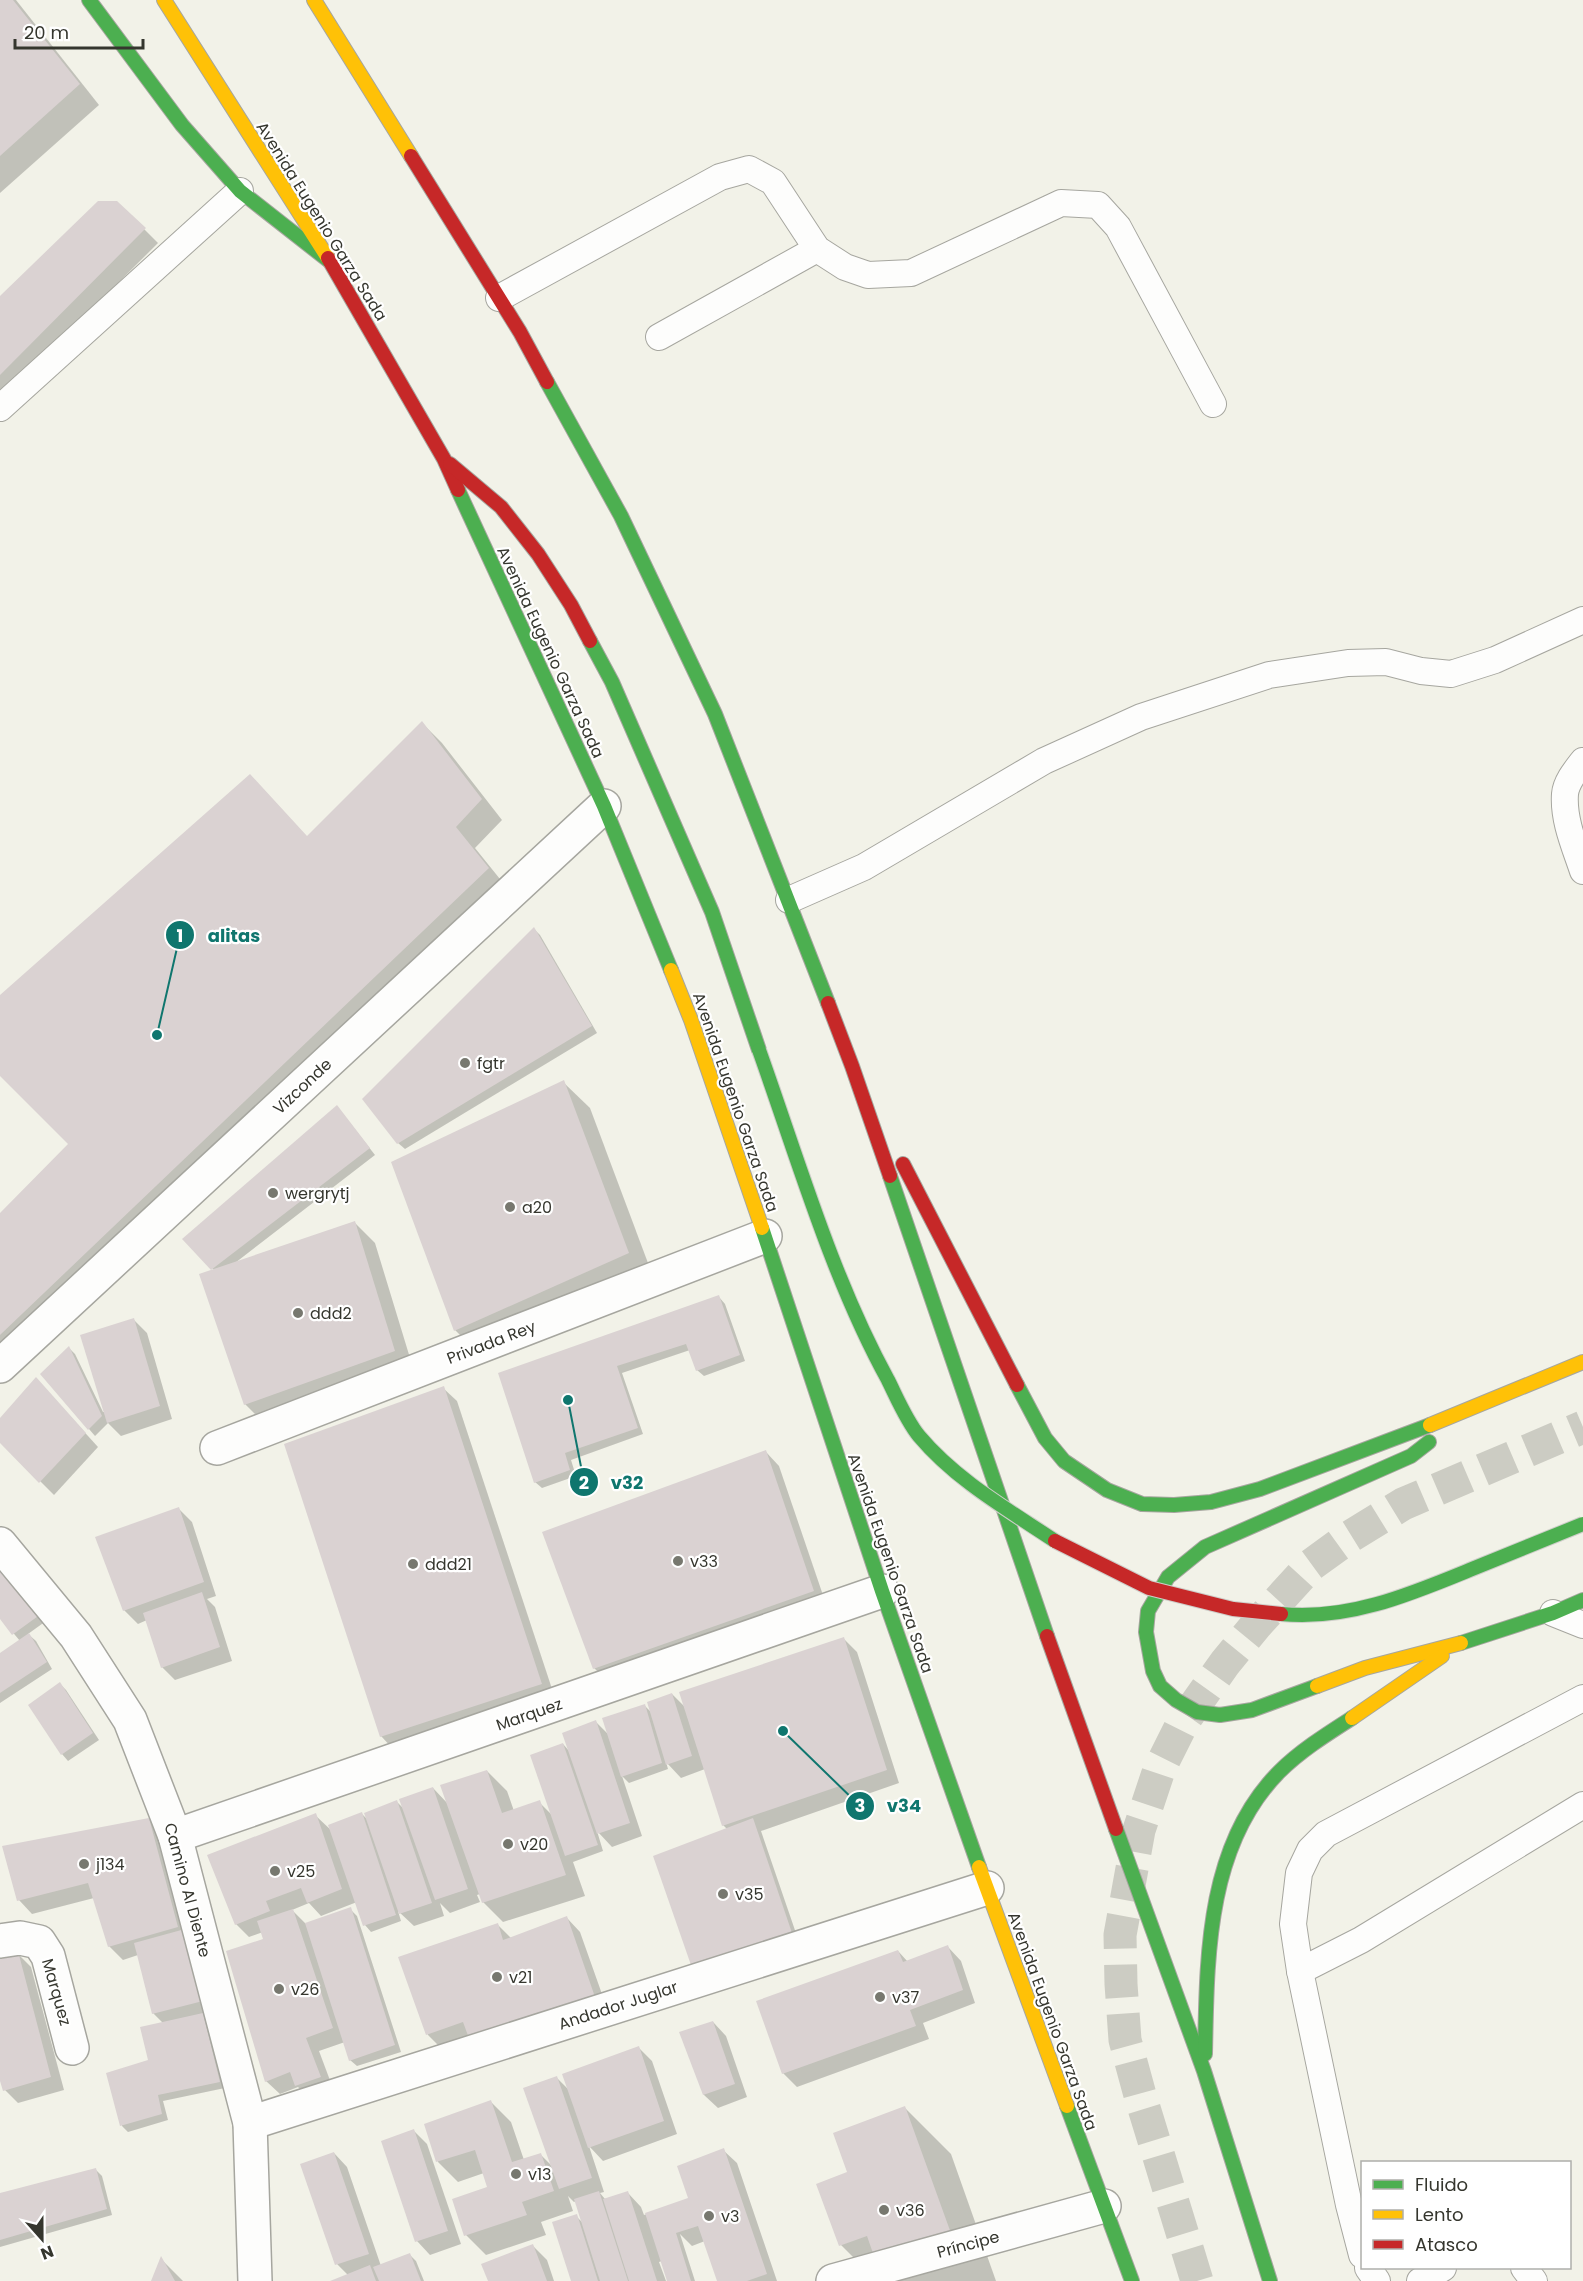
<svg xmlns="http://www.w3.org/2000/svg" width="1583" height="2281" font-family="Poppins,sans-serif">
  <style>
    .shadow { fill: #0003 }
    .building { fill: #dad2d2 }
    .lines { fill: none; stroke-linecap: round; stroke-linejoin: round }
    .highway-tunnel { stroke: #ccccc3; stroke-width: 33; stroke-dasharray: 33 16; stroke-linecap: butt }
    .lane-casing { stroke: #a6a69f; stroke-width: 28 }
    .street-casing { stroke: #a6a69f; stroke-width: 36 }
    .fast-casing { stroke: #a6a69f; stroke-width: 16 }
    .slow-casing { stroke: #a6a69f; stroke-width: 16 }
    .jam-casing { stroke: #a6a69f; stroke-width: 16 }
    .lane { stroke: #fdfdfc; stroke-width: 26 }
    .street { stroke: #fdfdfc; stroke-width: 33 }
    .fast { stroke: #4caf50; stroke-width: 14 }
    .slow { stroke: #ffc107; stroke-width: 14 }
    .jam { stroke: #c62828; stroke-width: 14 }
    .fast-bridge-casing { stroke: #cecec9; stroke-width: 16; stroke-linecap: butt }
    .jam-bridge-casing { stroke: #cecec9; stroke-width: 16; stroke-linecap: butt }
    .fast-bridge { stroke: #4caf50; stroke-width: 14 }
    .jam-bridge { stroke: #c62828; stroke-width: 14 }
    .poi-dot { fill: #77786f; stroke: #fff; stroke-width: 2 }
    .labels { text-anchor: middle; stroke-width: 4.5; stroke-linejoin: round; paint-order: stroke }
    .street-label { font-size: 16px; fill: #35362e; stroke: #fff }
    .poi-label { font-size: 16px; fill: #35362e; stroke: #fff; text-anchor: start }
    .leader { fill: none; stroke: #0f766e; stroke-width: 2 }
    .callout-dot { fill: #0f766e; stroke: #fff; stroke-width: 2 }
    .mark-label { font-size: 18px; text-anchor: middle; font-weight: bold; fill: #fff }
    .callout-label { font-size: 18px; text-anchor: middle; font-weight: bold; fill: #0f766e; stroke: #fff; stroke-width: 4.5; stroke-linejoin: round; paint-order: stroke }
  </style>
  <rect width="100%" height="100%" fill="#f2f2e8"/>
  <g class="shadow">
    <polygon points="0,0 16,0 99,105 0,193"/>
    <polygon points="117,202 158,243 0,401 0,298"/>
    <polygon points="422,723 442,743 502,820 475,848 508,889 0,1361 0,1215 70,1144 0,1074 0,997 308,837"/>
    <polygon points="534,929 540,935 597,1033 405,1149 398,1143"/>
    <polygon points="563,1082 590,1108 654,1279 481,1356 455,1330"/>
    <polygon points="343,1114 375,1155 235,1263 355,1223 375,1243 414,1371 266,1425 245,1404 214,1270 184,1239"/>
    <polygon points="719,1297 725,1304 745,1361 704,1376 697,1370 690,1350 622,1373 643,1434 571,1460 576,1476 542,1488 535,1482 500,1374"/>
    <polygon points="133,1319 147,1333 172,1419 121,1436 108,1423 95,1436 42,1374 69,1348 75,1354 103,1412 105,1412"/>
    <polygon points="443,1388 457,1401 555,1698 394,1750 381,1736"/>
    <polygon points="49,1393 98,1447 54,1495 0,1441 0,1420"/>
    <polygon points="766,1452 779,1466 826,1604 608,1681 594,1668"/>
    <polygon points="179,1509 192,1522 216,1596 207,1599 215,1607 232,1661 175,1680 162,1667 147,1620 138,1624 124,1610"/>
    <polygon points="0,1563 46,1621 28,1634 36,1641 52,1669 0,1703 0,1654 20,1641 0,1617"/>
    <polygon points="843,1638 857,1652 899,1783 761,1831 798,1939 699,1973 727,1829 723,1825 705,1769 681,1778 666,1762 668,1769 629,1783 622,1776 642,1836 612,1847 597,1831 603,1851 573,1862 585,1896 503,1922 483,1902 480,1894 477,1895 480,1902 450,1913 440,1903 444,1916 414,1926 398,1911 401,1921 371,1932 365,1925 357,1902 321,1916 309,1903 292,1910 306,1924 350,1909 357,1916 401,2052 357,2066 350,2060 345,2042 319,2051 334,2091 310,2099 298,2087 280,2094 266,2081 265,1940 263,1932 249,1937 236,1924 315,1815 333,1832 362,1814 368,1820 397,1802 405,1810 433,1788 449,1805 487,1771 507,1791 514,1811 539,1802 552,1815 563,1744 570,1752 596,1722 610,1736 645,1706 652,1713 672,1694 686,1708"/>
    <polygon points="60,1684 66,1690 99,1740 68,1761 62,1754"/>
    <polygon points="149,1819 162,1833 216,2014 205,2017 209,2021 225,2088 163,2101 168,2120 128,2132 122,2126 108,2074 149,2061 163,2023 153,2013 138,1955 123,1960 109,1946 94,1898 32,1914 19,1900"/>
    <polygon points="567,1918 580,1932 608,2011 441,2048 428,2035 400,1958 497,1924 511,1938"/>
    <polygon points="948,1947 961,1961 975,2003 923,2023 929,2039 797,2087 783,2073 898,1951 908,1962"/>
    <polygon points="17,1953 31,1967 64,2090 18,2103 5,2090 0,2076"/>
    <polygon points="713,2022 726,2036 747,2097 718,2108 704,2095 681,2033"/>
    <polygon points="639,2048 652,2061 677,2134 603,2161 589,2146 604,2192 600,2193 605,2199 628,2193 641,2207 644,2215 668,2207 690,2199 723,2150 737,2163 777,2281 719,2281 705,2241 692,2246 680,2234 695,2281 669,2281 662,2261 659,2262 666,2281 572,2281 576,2216 583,2223 576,2201 574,2202 568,2196 573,2211 541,2222 546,2235 486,2255 466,2235 489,2188 484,2173 458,2182 438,2162 425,2125 491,2102 511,2122 524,2160 540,2154 552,2166 557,2078 569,2090"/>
    <polygon points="905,2108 951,2154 996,2281 877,2281 841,2245 849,2173"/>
    <polygon points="413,2130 427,2144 461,2244 430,2255 417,2241"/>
    <polygon points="334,2153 347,2167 381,2266 409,2254 416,2261 424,2281 334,2281 348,2275 337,2264"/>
    <polygon points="95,2169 102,2176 112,2215 0,2247 0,2195"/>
    <polygon points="533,2246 547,2260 554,2281 489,2281"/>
    <polygon points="161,2259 183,2281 152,2281"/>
  </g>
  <g class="building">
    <polygon points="0,0 13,0 80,84 0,156"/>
    <polygon points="98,201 117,201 146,228 0,375 0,296"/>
    <polygon points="422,721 482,799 456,827 489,868 0,1335 0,1213 68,1144 0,1076 0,995 250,774 307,836"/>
    <polygon points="534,927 592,1026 397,1144 362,1099"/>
    <polygon points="564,1080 629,1253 454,1331 391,1162"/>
    <polygon points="337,1105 370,1148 211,1270 182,1239"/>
    <polygon points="355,1221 395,1351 244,1405 199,1274"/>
    <polygon points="719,1295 740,1355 696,1371 686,1344 617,1366 638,1428 565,1453 570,1470 534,1483 498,1373"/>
    <polygon points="134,1318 160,1406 107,1423 80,1335"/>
    <polygon points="69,1346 102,1416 88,1430 40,1374"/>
    <polygon points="36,1377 86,1433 39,1483 0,1443 0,1418"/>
    <polygon points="444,1386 542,1684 380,1737 284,1444"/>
    <polygon points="766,1450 814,1591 593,1669 542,1532"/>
    <polygon points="179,1507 204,1582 123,1611 95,1537"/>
    <polygon points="0,1563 41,1614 12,1635 0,1619"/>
    <polygon points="202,1592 220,1647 161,1668 143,1613"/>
    <polygon points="29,1633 47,1662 0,1693 0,1653"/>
    <polygon points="844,1637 887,1770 722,1826 679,1692"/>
    <polygon points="60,1682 93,1733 61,1755 28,1705"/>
    <polygon points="672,1693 692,1756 666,1765 647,1702"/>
    <polygon points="645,1704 662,1763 621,1777 602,1718"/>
    <polygon points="596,1720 630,1823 597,1834 562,1733"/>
    <polygon points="563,1743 598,1845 565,1856 530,1755"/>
    <polygon points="487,1770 502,1813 540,1800 566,1875 482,1903 440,1785"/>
    <polygon points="433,1787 468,1889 435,1900 399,1799"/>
    <polygon points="397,1800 432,1903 399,1914 364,1813"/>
    <polygon points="362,1812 396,1915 363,1926 328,1825"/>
    <polygon points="316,1813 342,1889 307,1903 301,1888 266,1901 270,1911 235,1925 207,1855"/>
    <polygon points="149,1818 178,1927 108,1947 88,1883 17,1901 2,1846"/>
    <polygon points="753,1818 792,1933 692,1968 653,1856"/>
    <polygon points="351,1907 395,2045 349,2061 305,1923"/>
    <polygon points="293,1909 333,2028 306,2038 321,2077 295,2086 290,2072 265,2082 226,1951 263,1939 257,1921"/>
    <polygon points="567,1916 595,1997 470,2041 463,2022 426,2035 398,1957 498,1923 503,1940"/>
    <polygon points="185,1929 203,2001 152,2014 134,1943"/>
    <polygon points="948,1945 963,1990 910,2010 916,2026 782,2074 756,2001 898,1950 903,1962"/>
    <polygon points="18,1951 51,2077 3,2091 0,2081 0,1955"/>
    <polygon points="203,2013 220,2082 158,2095 162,2114 120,2126 106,2073 148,2060 140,2027"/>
    <polygon points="713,2021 735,2084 703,2095 679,2032"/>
    <polygon points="639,2046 664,2121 588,2148 562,2074"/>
    <polygon points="557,2076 592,2178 559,2189 523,2088"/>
    <polygon points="491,2100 512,2162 541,2153 554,2191 522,2202 527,2215 464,2236 452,2199 487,2187 475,2150 436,2162 424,2124"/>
    <polygon points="905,2106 952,2236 876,2262 867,2236 839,2246 816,2184 847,2172 833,2133"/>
    <polygon points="414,2129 448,2231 415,2242 381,2141"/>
    <polygon points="724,2148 767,2274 747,2281 717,2281 698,2226 676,2233 691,2281 667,2281 645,2213 688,2198 677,2166"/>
    <polygon points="334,2152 369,2254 335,2265 300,2164"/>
    <polygon points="96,2168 107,2209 0,2240 0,2193"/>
    <polygon points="599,2191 628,2281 600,2281 574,2199"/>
    <polygon points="628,2191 657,2281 629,2281 603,2199"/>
    <polygon points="577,2214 598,2281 571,2281 552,2222"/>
    <polygon points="533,2244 547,2281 488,2281 481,2264"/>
    <polygon points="410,2253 421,2281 379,2281 373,2267"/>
    <polygon points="161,2256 175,2281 151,2281"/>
    <polygon points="370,2265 376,2281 330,2281"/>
  </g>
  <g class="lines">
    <polyline class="highway-tunnel" points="1197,2281 1140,2095 1125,2040 1121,1984 1120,1935 1139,1830 1159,1770 1183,1722 1225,1663 1257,1624 1311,1565 1351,1536 1403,1504 1583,1427"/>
    <defs>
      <g id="lane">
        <polyline points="499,298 720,177 749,169 773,182 817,249 845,267 868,275 911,273 1061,203 1098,205 1118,227 1213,404"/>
        <polyline points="659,337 817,249"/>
        <polyline points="0,408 240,191"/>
        <path d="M1583 761C1576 770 1566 782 1565 794 1563 820 1575 847 1583 871"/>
        <polyline points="789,900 864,867 1044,761 1141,717 1269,675 1348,663 1386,662 1421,671 1451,674 1495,660 1583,620"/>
        <polyline points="1553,1613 1583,1625"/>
        <polyline points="1300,1971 1293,1924 1299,1873 1310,1850 1326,1834 1583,1698"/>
        <polyline points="1362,2255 1349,2205 1300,1971 1361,1940 1583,1805"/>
        <polyline points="1368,2268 1377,2281"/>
        <polyline points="1524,2268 1534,2281"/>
        <polyline points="1420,2281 1443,2268"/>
      </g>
      <g id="street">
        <polyline points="0,1366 604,806"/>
        <polyline points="217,1448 765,1236"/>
        <polyline points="0,1544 76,1636 130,1720 175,1836 250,2123 255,2281"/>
        <polyline points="175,1836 882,1591"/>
        <polyline points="0,1941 20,1938 39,1942 48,1956 72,2048"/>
        <polyline points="250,2123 987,1888"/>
        <polyline points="833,2281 1104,2206"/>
      </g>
      <g id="fast">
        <polyline points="89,0 182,125 240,191 328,260"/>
        <polyline points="547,382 621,516 715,714 828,1003"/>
        <polyline points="458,490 604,806 671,970"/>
        <polyline points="590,641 612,682 712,912 759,1050"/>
        <polyline points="890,1176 1047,1636"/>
        <polyline points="762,1228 882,1591 979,1867"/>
        <polyline points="1017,1385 1045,1438 1064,1461 1107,1490 1142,1504 1174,1505 1211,1502 1260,1489 1430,1425"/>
        <polyline points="1461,1643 1553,1613 1583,1600"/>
        <polyline points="1317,1686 1252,1710 1220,1715 1197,1712 1176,1700 1160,1686 1153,1671 1146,1632 1148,1611 1168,1577 1205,1547 1411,1456 1429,1442"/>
        <polyline points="1116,1829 1204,2071 1270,2281"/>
        <path d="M1205 2054C1207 1958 1206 1846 1279 1772 1300 1751 1327 1734 1352 1718"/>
        <polyline points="1067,2106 1132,2281"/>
      </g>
      <g id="slow">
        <polyline points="164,0 328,258"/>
        <polyline points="314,0 411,156"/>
        <polyline points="671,970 691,1020 762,1228"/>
        <polyline points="1430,1425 1583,1362"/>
        <polyline points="1317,1686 1365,1668 1461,1643"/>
        <polyline points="1352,1718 1442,1656"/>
        <polyline points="979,1867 1067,2106"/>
      </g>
      <g id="jam">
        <polyline points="411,156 520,332 547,382"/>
        <polyline points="328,258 444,459 458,490"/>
        <polyline points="450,464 501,507 538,554 571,605 590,641"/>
        <polyline points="828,1003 852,1066 890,1176"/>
        <polyline points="903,1164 1017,1385"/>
        <polyline points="1047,1636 1116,1829"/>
      </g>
    </defs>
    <use href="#lane" class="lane-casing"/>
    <use href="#street" class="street-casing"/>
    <use href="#fast" class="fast-casing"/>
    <use href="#slow" class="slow-casing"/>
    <use href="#jam" class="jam-casing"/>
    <use href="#lane" class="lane"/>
    <use href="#street" class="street"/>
    <use href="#fast" class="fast"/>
    <use href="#slow" class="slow"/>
    <use href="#jam" class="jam"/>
    <defs>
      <g id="fast-bridge">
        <path d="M759 1050C798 1159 832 1278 888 1380 897 1398 906 1420 919 1436 956 1480 1007 1509 1055 1541"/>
        <path d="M1281 1614C1348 1621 1411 1594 1472 1569 1509 1554 1546 1539 1583 1524"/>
      </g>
      <polyline id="jam-bridge" points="1055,1541 1149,1588 1233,1609 1281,1614"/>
    </defs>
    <use href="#fast-bridge" class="fast-bridge-casing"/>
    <use href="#jam-bridge" class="jam-bridge-casing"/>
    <use href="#fast-bridge" class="fast-bridge"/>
    <use href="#jam-bridge" class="jam-bridge"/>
  </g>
  <g class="poi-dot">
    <circle cx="465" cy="1063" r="6"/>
    <circle cx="273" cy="1193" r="6"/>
    <circle cx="510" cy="1207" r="6"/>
    <circle cx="298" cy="1313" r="6"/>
    <circle cx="678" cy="1561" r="6"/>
    <circle cx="413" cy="1564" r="6"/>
    <circle cx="508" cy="1844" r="6"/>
    <circle cx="84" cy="1864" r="6"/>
    <circle cx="275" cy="1871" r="6"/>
    <circle cx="723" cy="1894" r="6"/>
    <circle cx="497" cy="1977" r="6"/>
    <circle cx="279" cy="1989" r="6"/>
    <circle cx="880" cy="1997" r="6"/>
    <circle cx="516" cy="2174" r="6"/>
    <circle cx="884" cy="2210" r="6"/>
    <circle cx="709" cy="2216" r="6"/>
  </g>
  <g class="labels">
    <g class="street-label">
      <text transform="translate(322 221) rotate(58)" y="6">Avenida Eugenio Garza Sada</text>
      <text transform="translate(551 652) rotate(65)" y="6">Avenida Eugenio Garza Sada</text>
      <text transform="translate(302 1086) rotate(-43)" y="6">Vizconde</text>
      <text transform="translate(736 1102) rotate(71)" y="6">Avenida Eugenio Garza Sada</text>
      <text transform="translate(491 1342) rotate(-21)" y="6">Privada Rey</text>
      <text transform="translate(891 1563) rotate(71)" y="6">Avenida Eugenio Garza Sada</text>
      <text transform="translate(529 1714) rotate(-19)" y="6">Marquez</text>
      <text transform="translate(188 1890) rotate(75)" y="6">Camino Al Diente</text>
      <text transform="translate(57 1992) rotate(74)" y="6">Marquez</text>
      <text transform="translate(618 2005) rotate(-18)" y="6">Andador Juglar</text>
      <text transform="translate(1053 2021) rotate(70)" y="6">Avenida Eugenio Garza Sada</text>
      <text transform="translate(968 2244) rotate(-15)" y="6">Príncipe</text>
    </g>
    <g class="poi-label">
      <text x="477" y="1069">fgtr</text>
      <text x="285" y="1199">wergrytj</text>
      <text x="522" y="1213">a20</text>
      <text x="310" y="1319">ddd2</text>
      <text x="690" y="1567">v33</text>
      <text x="425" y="1570">ddd21</text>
      <text x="520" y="1850">v20</text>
      <text x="96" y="1870">j134</text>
      <text x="287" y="1877">v25</text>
      <text x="735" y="1900">v35</text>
      <text x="509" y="1983">v21</text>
      <text x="291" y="1995">v26</text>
      <text x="892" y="2003">v37</text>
      <text x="528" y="2180">v13</text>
      <text x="896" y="2216">v36</text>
      <text x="721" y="2222">v3</text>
    </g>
  </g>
  <path class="leader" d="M157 1035L180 935M568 1400L584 1482M783 1731L860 1806"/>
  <g class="callout-dot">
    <circle cx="157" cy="1035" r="6"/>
    <circle cx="568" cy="1400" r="6"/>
    <circle cx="783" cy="1731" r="6"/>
    <circle cx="180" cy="935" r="15"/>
    <circle cx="584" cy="1482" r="15"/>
    <circle cx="860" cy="1806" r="15"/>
  </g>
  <g class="mark-label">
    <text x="180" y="942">1</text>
    <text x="584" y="1489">2</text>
    <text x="860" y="1812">3</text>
  </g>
  <g class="callout-label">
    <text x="234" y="942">alitas</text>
    <text x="627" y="1489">v32</text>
    <text x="904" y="1812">v34</text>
  </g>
  <rect x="1361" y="2161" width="210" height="108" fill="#ffffff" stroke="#aeafab" stroke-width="1.5"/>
  <rect x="1373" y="2180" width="30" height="9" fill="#4caf50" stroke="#aeafab" stroke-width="1.5"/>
  <text x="1415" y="2191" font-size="18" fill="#35362e">Fluido</text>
  <rect x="1373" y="2210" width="30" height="9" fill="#ffc107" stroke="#aeafab" stroke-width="1.5"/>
  <text x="1415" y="2221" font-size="18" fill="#35362e">Lento</text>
  <rect x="1373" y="2240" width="30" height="9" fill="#c62828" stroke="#aeafab" stroke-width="1.5"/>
  <text x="1415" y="2251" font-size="18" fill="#35362e">Atasco</text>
  <g transform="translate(42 2239) rotate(159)" stroke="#ffffff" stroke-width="4.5" paint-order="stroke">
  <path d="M0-4.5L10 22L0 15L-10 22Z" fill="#35362e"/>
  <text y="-9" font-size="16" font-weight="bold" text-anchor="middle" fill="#35362e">N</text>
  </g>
  <path d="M15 39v9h128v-9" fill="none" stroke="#35362e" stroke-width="3"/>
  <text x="24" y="39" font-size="18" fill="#35362e" stroke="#ffffff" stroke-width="4.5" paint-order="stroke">20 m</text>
</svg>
